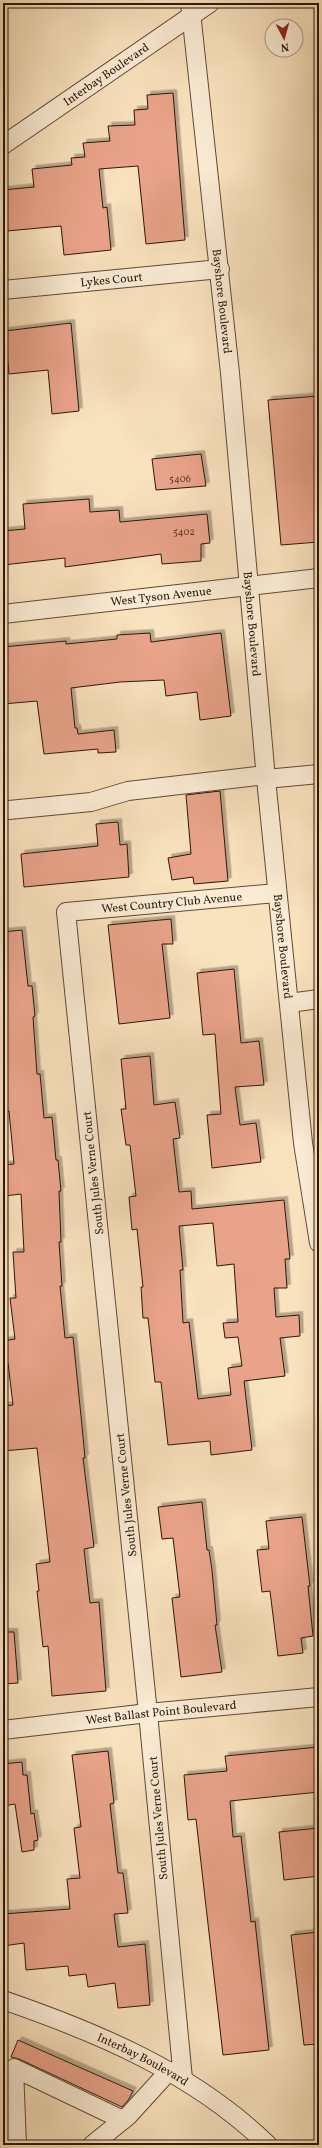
<svg xmlns="http://www.w3.org/2000/svg" width="322" height="2148" font-family="Vollkorn,serif">
  <style>
    .building { fill: #e9a38a; stroke: #2d1608; fill-rule: evenodd; filter: url(#shadow) }
    .lines { fill: none; stroke-linecap: round; stroke-linejoin: round }
    .minor-casing { stroke: #604936; stroke-width: 20 }
    .minor { stroke: #fbecd5; stroke-width: 18 }
    .labels { text-anchor: middle; stroke-width: 3; stroke-linejoin: round; paint-order: stroke }
    .number-label { font-size: 10px; fill: #5c3928 }
    .street-label { font-size: 12px; fill: #2d1608; stroke: #fbecd5 }
  </style>
  <defs>
    <filter id="shadow"><feDropShadow dx="3.5" dy="-3.5" stdDeviation="0" flood-color="#0004"/></filter>
  </defs>
  <rect width="100%" height="100%" fill="#f9e2be"/>
  <filter id="stains"><feTurbulence type="fractalNoise" baseFrequency=".005" numOctaves="4"/><feColorMatrix values="0 0 0 0 .2 0 0 0 0 .09 0 0 0 0 .02 0 0 0 .5 -.17"/></filter>
  <radialGradient id="worn" r=".72"><stop offset=".6" stop-color="#630" stop-opacity="0"/><stop offset="1" stop-color="#630" stop-opacity=".3"/></radialGradient>
  <g class="building">
    <polygon points="173,93 185,240 146,244 138,166 99,169 103,208 107,207 111,250 64,255 61,226 7,231 3,190 34,187 32,169 72,165 71,158 85,157 83,143 110,141 108,126 135,125 134,110 148,109 147,95"/>
    <polygon points="71,323 79,411 52,414 48,370 9,374 5,331"/>
    <polygon points="319,396 319,542 281,545 268,400"/>
    <polygon points="201,454 206,486 156,490 152,459"/>
    <polygon points="89,499 90,512 119,510 120,522 207,514 210,543 201,544 201,561 162,564 161,554 65,567 65,558 3,565 3,531 25,529 23,504"/>
    <polygon points="150,633 151,642 221,633 231,716 200,720 197,692 166,696 164,680 120,682 71,688 75,728 77,728 78,734 114,730 116,752 98,753 98,749 44,754 37,701 3,704 3,647 66,641 66,644 117,639 117,635"/>
    <polygon points="220,791 228,881 194,884 193,877 172,880 168,858 191,854 186,795"/>
    <polygon points="118,822 120,845 127,844 129,877 24,887 21,854 98,846 96,824"/>
    <polygon points="171,919 173,944 162,944 170,1018 119,1024 108,925"/>
    <polygon points="22,930 28,986 32,986 35,1016 33,1017 37,1074 40,1074 44,1118 52,1117 56,1160 58,1160 61,1191 59,1191 61,1242 59,1242 62,1286 60,1286 65,1338 73,1337 82,1426 85,1458 83,1458 94,1547 84,1549 90,1603 99,1602 106,1691 52,1696 48,1646 43,1647 37,1591 39,1591 36,1564 50,1562 37,1448 3,1451 3,1406 13,1405 8,1363 3,1364 3,1341 15,1339 10,1298 16,1298 13,1252 24,1252 21,1194 5,1196 3,1173 3,1165 14,1164 9,1111 3,1112 3,932"/>
    <polygon points="234,969 241,1043 259,1041 264,1085 235,1087 240,1125 256,1123 261,1162 212,1168 207,1115 221,1114 215,1034 203,1035 197,973"/>
    <path d="M150 1056 154 1105 175 1102 180 1138 173 1139 179 1192 191 1191 192 1209 284 1200 290 1259H285L287 1288H274L276 1317 299 1315 300 1336 280 1338 285 1376 244 1381 252 1450 211 1455 210 1441 168 1445 161 1382H155L148 1318H143L141 1287H143L137 1229 132 1230 129 1197 136 1196 130 1145H126L121 1109H126L121 1059ZM213 1223 217 1266 234 1264 238 1322 223 1323 225 1338 238 1337 242 1366 228 1368 231 1395 198 1399 189 1322 183 1323 180 1270H183L179 1226Z"/>
    <polygon points="202,1502 207,1550 209,1550 212,1570 217,1625 215,1625 222,1672 181,1677 172,1598 180,1597 173,1538 162,1539 158,1507"/>
    <polygon points="302,1517 310,1586 308,1586 313,1636 301,1638 303,1653 278,1656 270,1591 262,1592 257,1550 269,1549 266,1521"/>
    <polygon points="3,1632 14,1632 18,1683 3,1684"/>
    <polygon points="319,1747 319,1792 230,1801 233,1837 241,1836 251,1922 255,1921 269,2050 223,2055 196,1819 188,1820 184,1775 227,1771 225,1756"/>
    <polygon points="108,1751 114,1803 110,1804 118,1873 123,1873 128,1913 114,1914 118,1947 145,1944 150,2005 118,2008 115,1983 88,1987 86,1974 69,1976 68,1966 26,1970 24,1943 3,1946 3,1914 70,1909 67,1879 80,1878 74,1828 81,1827 72,1755"/>
    <polygon points="22,1762 23,1775 27,1775 31,1814 34,1813 38,1840 34,1841 34,1850 22,1852 15,1804 3,1806 3,1764"/>
    <polygon points="319,1828 319,1876 284,1880 279,1832"/>
    <polygon points="319,1932 319,2044 304,2045 291,1935"/>
    <polygon points="18,2040 133,2091 129,2099 122,2107 19,2059 11,2057"/>
  </g>
  <g class="lines">
    <defs>
      <g id="minor">
        <path id="s1" d="M190 3 230 373 266 779 303 1143 319 1243"/>
        <path id="s2" d="M3 145 210 3"/>
        <path id="s3" d="M3 290 220 269"/>
        <path id="s4" d="M3 614 319 578"/>
        <polyline points="266,779 319,774"/>
        <polyline points="9,810 91,802 128,791 266,775"/>
        <polyline points="289,1003 319,999"/>
        <path id="s5" d="M3 1730 148 1713 319 1697"/>
        <path id="s6" d="M3 2000C99 2033 194 2073 268 2145"/>
        <path id="s7" d="M183 2079 148 1713 66 912 277 893"/>
        <polyline points="17,2145 14,2068 123,2120"/>
        <polyline points="92,2145 128,2116 169,2071"/>
      </g>
    </defs>
    <use href="#minor" class="minor-casing"/>
    <use href="#minor" class="minor"/>
  </g>
  <g class="labels">
    <g class="number-label">
      <text x="180" y="482">5406</text>
      <text x="184" y="535">5402</text>
    </g>
    <g class="street-label">
      <text dy="4" stroke="none"><textPath href="#s2" startOffset="125">Interbay Boulevard</textPath></text>
      <text dy="4" stroke="none"><textPath href="#s3" startOffset="109">Lykes Court</textPath></text>
      <text dy="4" stroke="none"><textPath href="#s1" startOffset="300">Bayshore Boulevard</textPath></text>
      <text dy="4" stroke="none"><textPath href="#s4" startOffset="159">West Tyson Avenue</textPath></text>
      <text dy="4" stroke="none"><textPath href="#s1" startOffset="624">Bayshore Boulevard</textPath></text>
      <text dy="4" stroke="none"><textPath href="#s7" startOffset="1279">West Country Club Avenue</textPath></text>
      <text dy="4" stroke="none"><textPath href="#s1" startOffset="948">Bayshore Boulevard</textPath></text>
      <text transform="translate(93 1173) rotate(-96)" y="4">South Jules Verne Court</text>
      <text transform="translate(126 1495) rotate(-96)" y="4">South Jules Verne Court</text>
      <text dy="4" stroke="none"><textPath href="#s5" startOffset="159">West Ballast Point Boulevard</textPath></text>
      <text transform="translate(158 1818) rotate(-95)" y="4">South Jules Verne Court</text>
      <text dy="4" stroke="none"><textPath href="#s6" startOffset="152">Interbay Boulevard</textPath></text>
    </g>
  </g>
  <rect width="322" height="2148" fill="none" stroke="#f9e2be" stroke-width="16"/>
  <rect x="4" y="4" width="314" height="2140" fill="none" stroke="#2d1608" stroke-width="2"/>
  <rect x="8" y="8" width="306" height="2132" fill="none" stroke="#2d1608"/>
  <g transform="translate(284 38) rotate(174)"><circle r="19" fill="#fbecd5" stroke="#a99683"/>
  <path d="M0-3L7 15L0 10L-7 15Z" fill="#8f2418"/>
  <text y="-6" font-size="11" font-weight="bold" text-anchor="middle" fill="#2d1608">N</text>
  </g>
  <rect width="100%" height="100%" filter="url(#stains)"/>
  <rect width="100%" height="100%" fill="url(#worn)"/>
</svg>
